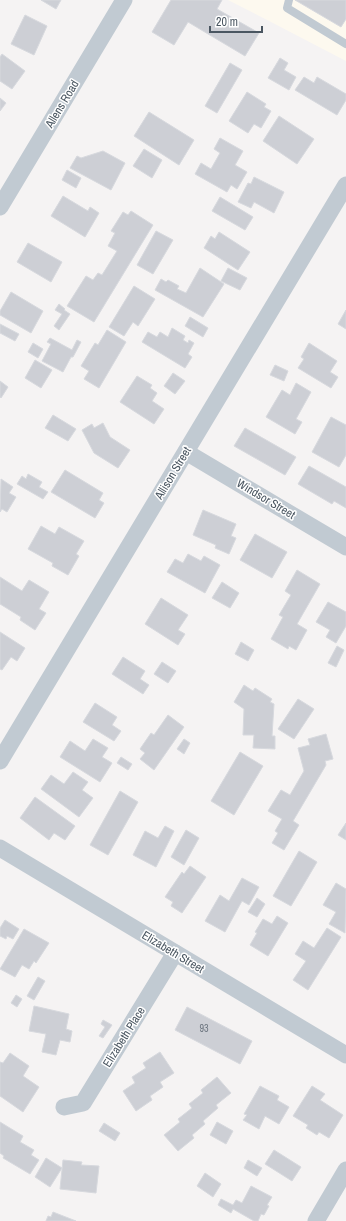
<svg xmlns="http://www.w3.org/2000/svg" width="346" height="1221" font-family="'Archivo Narrow',sans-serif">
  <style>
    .commercial { fill: #fdf9ef }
    .building { fill: #cdcfd5; stroke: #d7d9de }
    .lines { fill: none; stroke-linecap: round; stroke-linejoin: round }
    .lane { stroke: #c1cad2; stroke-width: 8 }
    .street { stroke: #c1cad2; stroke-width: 17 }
    .labels { text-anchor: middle; stroke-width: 3; stroke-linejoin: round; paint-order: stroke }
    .number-label { font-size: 10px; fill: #6b747e }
    .street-label { font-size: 12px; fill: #4a5661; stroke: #fff }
  </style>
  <rect width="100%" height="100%" fill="#f5f3f3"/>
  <polygon class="commercial" points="228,0 346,0 346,61 271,22"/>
  <g class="building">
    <polygon points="41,0 61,0 56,9"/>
    <polygon points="171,0 222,0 217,9 259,33 245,56 188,22 174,45 152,32"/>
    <polygon points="295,0 346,0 346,19 341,27"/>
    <polygon points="25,15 47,26 34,55 11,44"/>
    <polygon points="2,54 25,71 12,89 0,81 0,57"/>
    <polygon points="280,58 288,63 284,70 296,77 289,90 268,78"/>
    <polygon points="230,63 242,70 217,113 205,106"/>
    <polygon points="304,77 314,83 317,77 346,94 346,100 337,115 295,90"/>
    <polygon points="247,92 266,104 264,107 271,111 261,128 254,124 248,133 229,121"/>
    <polygon points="0,98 6,103 0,111"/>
    <polygon points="149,112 194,140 179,165 134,136"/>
    <polygon points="279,116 314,139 297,164 263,141"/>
    <polygon points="220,138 243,151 235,165 247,172 237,189 231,185 227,192 195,174 201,163 211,169 220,153 214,149"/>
    <polygon points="144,149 162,160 152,178 133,166"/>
    <polygon points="103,151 125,163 111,190 70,168 77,156 81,158"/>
    <polygon points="67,170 81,178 76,188 62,180"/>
    <polygon points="254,177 284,192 274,213 254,202 251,208 238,202 248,183 251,184"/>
    <polygon points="63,196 88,211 90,207 99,213 85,237 51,216"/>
    <polygon points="220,197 253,217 245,230 212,211"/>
    <polygon points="131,211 153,225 94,322 67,306 86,276 93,280 98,273 102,275 117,251 108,246 115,233 111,231 123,212 128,215"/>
    <polygon points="156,231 173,240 153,274 137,265"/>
    <polygon points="219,232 250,252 238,270 204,248 211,236 215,239"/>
    <polygon points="28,243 62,262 51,282 17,262"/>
    <polygon points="200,268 224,284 203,317 155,290 161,279 166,282 168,280 179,286 177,289 186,293"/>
    <polygon points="228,268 247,278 240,290 221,281"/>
    <polygon points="134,286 155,299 138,326 133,322 124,336 109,327"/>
    <polygon points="11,292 43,311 31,333 0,315 0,311"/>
    <polygon points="59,304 65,309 64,310 70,314 59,330 54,326 62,314 55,310"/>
    <polygon points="346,310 346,329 338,324"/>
    <polygon points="190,317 208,328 203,337 185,326"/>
    <polygon points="0,324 19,334 15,341 0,333"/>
    <polygon points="172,328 185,336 183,340 188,343 189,340 194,343 188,354 192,357 185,368 142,342 148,332 157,337 160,332 168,337"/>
    <polygon points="107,330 126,342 99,388 84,379 89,371 81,366 95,343 98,345"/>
    <polygon points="50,338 72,350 77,340 81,342 73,357 71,357 63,372 42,361 51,344 47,342"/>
    <polygon points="33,343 43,349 38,358 28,352"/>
    <polygon points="309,343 337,361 330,372 338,377 331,388 298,368 304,359 301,357"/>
    <polygon points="35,360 52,370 41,388 25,378"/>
    <polygon points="275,365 288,371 284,381 270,375"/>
    <polygon points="173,373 185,381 175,394 164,386"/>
    <polygon points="137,376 152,385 150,388 157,393 152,401 164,409 154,424 120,402"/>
    <polygon points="0,381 8,387 1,398 0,397"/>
    <polygon points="296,383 311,392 296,419 302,422 295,434 266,417 282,390 290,395"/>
    <polygon points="53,415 76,429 68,441 45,428"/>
    <polygon points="331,417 346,425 346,455 339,467 312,452"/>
    <polygon points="103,423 110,437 130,450 118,468 94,453 82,430 92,424 94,428"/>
    <polygon points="245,428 296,457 285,475 234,446"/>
    <polygon points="309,466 346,487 346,508 334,501 332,504 298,484"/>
    <polygon points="65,470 103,493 99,500 104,503 95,518 51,492"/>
    <polygon points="28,474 42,482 39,487 48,492 43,499 17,484 22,476 26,479"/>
    <polygon points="1,479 13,487 9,493 16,497 7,512 2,509 0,512"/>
    <polygon points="203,510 236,524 231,536 236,538 229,554 215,548 216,545 193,535"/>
    <polygon points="41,526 55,534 59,527 84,541 76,554 79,556 68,575 52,566 53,563 28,549"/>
    <polygon points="255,534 287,552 272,578 240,560"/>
    <polygon points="188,554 201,561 204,556 220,565 205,593 167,572 175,559 183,563"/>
    <polygon points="297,570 320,584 297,624 307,630 296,650 289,646 288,649 271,639 283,617 279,615 291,595 285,591"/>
    <polygon points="0,577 22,591 29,580 49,592 39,609 46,613 35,630 20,620 21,617 0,604"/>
    <polygon points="222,582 239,593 230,608 212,598"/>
    <polygon points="161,598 188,615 178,630 185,634 178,645 145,624"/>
    <polygon points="328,602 346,612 346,626 336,643 326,637 330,630 316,622"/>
    <polygon points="0,632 25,648 17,661 11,657 2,670 0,669"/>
    <polygon points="241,642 254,650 248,661 235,654"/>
    <polygon points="337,646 344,650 336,667 328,663"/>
    <polygon points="123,657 145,671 140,679 149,685 143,694 112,674"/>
    <polygon points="162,662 176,671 168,683 154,674"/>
    <polygon points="244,685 253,691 255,688 272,699 270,702 274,704 272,736 275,736 275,749 253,748 254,735 243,735 244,709 234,702"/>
    <polygon points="298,699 314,709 294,739 278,729"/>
    <polygon points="95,703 117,717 112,725 121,731 114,741 83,722"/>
    <polygon points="168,715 184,727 154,770 140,759 145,753 140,749 151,733 154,735"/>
    <polygon points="326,734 333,759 325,761 326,765 293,821 299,825 284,850 272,843 278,833 275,831 282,819 268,811 281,790 290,795 304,771 298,748 310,745 308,739"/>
    <polygon points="93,739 108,748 102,757 112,763 100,782 60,757 70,741 85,751"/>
    <polygon points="184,739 190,743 184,754 177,749"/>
    <polygon points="240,752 263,766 234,815 211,801"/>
    <polygon points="121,757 132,764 128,770 117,763"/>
    <polygon points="73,772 88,782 82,790 93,798 79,817 41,789 51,775 64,784"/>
    <polygon points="120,791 138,802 108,855 90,845"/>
    <polygon points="35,797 75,826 65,840 54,833 49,840 20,818"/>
    <polygon points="346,823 346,840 338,835"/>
    <polygon points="165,826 174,831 156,867 133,855 145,831 158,838"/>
    <polygon points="186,830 199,838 184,865 171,857"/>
    <polygon points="299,851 317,862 291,906 273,896"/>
    <polygon points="190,866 206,877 182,913 171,906 173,902 165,897 182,872 184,874"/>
    <polygon points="242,878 259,887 249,905 242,901 225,932 205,921 220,895 229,901"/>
    <polygon points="336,883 346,889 345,933 329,924 336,912 323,905"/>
    <polygon points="257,898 265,904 257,917 248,912"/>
    <polygon points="277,916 288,923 268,956 250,945 257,933 255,932 263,919 272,924"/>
    <polygon points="5,920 19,929 13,939 7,936 6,939 0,936 0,928"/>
    <polygon points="327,928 341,937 308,990 293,980 306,961 295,954 303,941 314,948"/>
    <polygon points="24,929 49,943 36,963 34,961 29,969 22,965 15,977 0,969"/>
    <polygon points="38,977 45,981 34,1000 27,996"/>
    <polygon points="16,995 22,999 17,1007 11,1003"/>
    <polygon points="34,1006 69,1014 66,1029 72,1031 70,1042 60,1040 56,1055 42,1052 46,1034 29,1031"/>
    <polygon points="187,1007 252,1041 240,1064 175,1030"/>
    <polygon points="103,1020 112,1025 103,1038 99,1036 105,1027 101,1024"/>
    <polygon points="160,1052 174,1073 160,1082 163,1087 150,1096 152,1100 136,1111 123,1091 135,1083 132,1077 146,1068 143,1063"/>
    <polygon points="10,1053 29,1066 23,1076 39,1087 23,1112 0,1096 0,1062 3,1063"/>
    <polygon points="217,1077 231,1093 216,1105 218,1108 203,1121 205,1124 192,1135 194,1138 178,1151 164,1135 180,1122 178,1119 192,1108 189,1104 203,1093 201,1090"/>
    <polygon points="260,1086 279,1096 277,1100 289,1107 279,1124 265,1116 259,1129 243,1120 247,1115 244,1114"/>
    <polygon points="312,1086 325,1094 320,1100 343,1115 329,1138 319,1132 317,1135 306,1128 308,1125 293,1116"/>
    <polygon points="0,1122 23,1136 20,1142 34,1150 31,1155 39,1160 30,1174 3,1158 4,1156 0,1153"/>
    <polygon points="217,1122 233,1131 226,1144 210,1135"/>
    <polygon points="104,1123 120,1133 115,1141 99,1131"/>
    <polygon points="274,1150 301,1167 292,1181 265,1164"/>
    <polygon points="46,1158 62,1168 50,1187 35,1177"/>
    <polygon points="63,1160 82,1162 81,1165 99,1166 96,1193 60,1189"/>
    <polygon points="248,1160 262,1168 257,1176 244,1168"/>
    <polygon points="205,1173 221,1184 213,1197 197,1186"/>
    <polygon points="251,1186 272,1197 267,1205 269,1206 264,1215 261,1214 258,1221 254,1221 233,1209 231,1213 218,1205 221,1199 233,1205 236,1200 242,1203"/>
    <polygon points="53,1212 76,1221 46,1221 48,1216 51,1217"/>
  </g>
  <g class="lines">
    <polyline class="lane" points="289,0 287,8 346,44"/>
    <g class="street">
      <polyline points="0,207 124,0"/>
      <polyline points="186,452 346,547"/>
      <polyline points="0,761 346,185"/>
      <polyline points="0,848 346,1055"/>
      <polyline points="64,1107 83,1103 175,953"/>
      <polyline points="316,1221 346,1170"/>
    </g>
  </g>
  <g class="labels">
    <g class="number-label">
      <text x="204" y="1032">93</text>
    </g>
    <g class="street-label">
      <text transform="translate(62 104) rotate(-59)" y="4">Allens Road</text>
      <text transform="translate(173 473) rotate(-59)" y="4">Allison Street</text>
      <text transform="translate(266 499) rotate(31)" y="4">Windsor Street</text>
      <text transform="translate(173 952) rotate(31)" y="4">Elizabeth Street</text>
      <text transform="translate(124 1037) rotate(-58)" y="4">Elizabeth Place</text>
    </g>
  </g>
  <path d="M210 26v6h52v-6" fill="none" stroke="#4a5661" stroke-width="2"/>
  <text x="216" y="26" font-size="12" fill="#4a5661" stroke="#ffffff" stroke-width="3" paint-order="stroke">20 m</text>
</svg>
